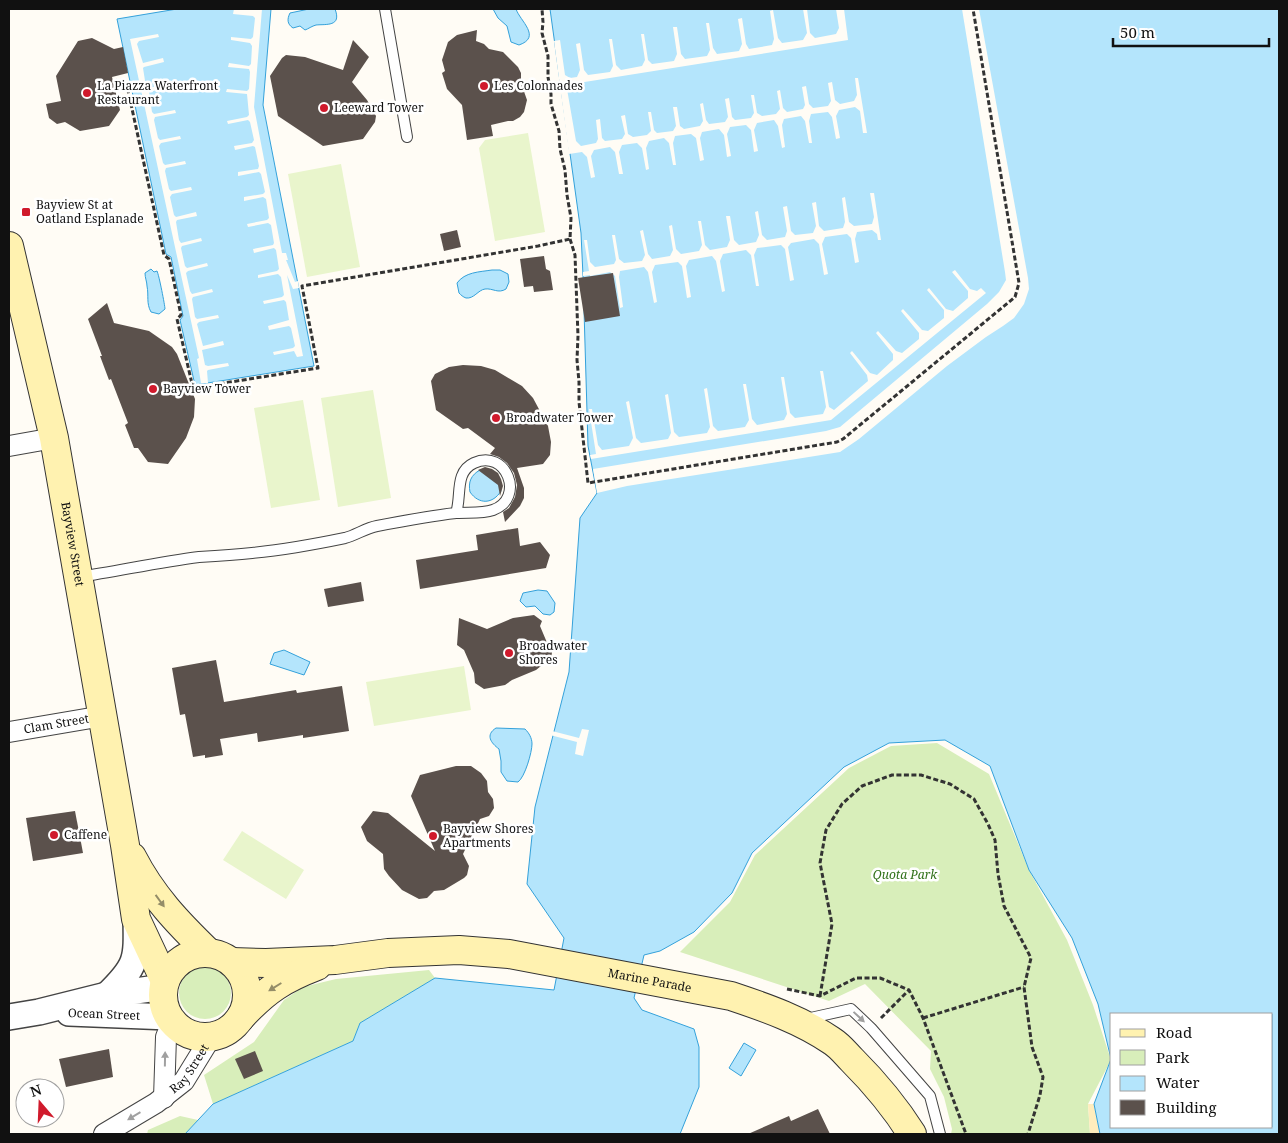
<svg xmlns="http://www.w3.org/2000/svg" width="1288" height="1143" font-family="'Noto Serif',serif">
  <style>
    .green { fill: #d8eeba }
    .sand { fill: #ffedbd }
    .pitch { fill: #e9f5cc }
    .water { fill: #b4e5fc; stroke: #34a1da; fill-rule: evenodd }
    .pier { fill: #fffcf5 }
    .building { fill: #5b514c }
    .lines { fill: none; stroke-linecap: round; stroke-linejoin: round }
    .service-casing { stroke: #444; stroke-width: 12 }
    .minor-casing { stroke: #444; stroke-width: 22 }
    .tertiary-casing { stroke: #444; stroke-width: 28 }
    .secondary-casing { stroke: #333; stroke-width: 30 }
    .path { stroke: #333; stroke-width: 3; stroke-dasharray: 5 2.5; stroke-linecap: butt }
    .service { stroke: #fff; stroke-width: 10 }
    .minor { stroke: #fff; stroke-width: 20 }
    .tertiary { stroke: #fff; stroke-width: 25 }
    .secondary { stroke: #fff2b0; stroke-width: 28 }
    .oneway { fill: #948d68 }
    .oneway2 { fill: #a0a0a0 }
    .poi-dot { fill: #d01a2c; stroke: #fff; stroke-width: 2 }
    .labels { text-anchor: middle; stroke-width: 5; stroke-linejoin: round; paint-order: stroke }
    .poi-label { font-size: 12px; fill: #111; stroke: #fff; text-anchor: start }
    .street-label { font-size: 12px; fill: #111; stroke: #fff }
    .park-label { font-size: 12px; font-style: italic; fill: #307119; stroke: #fff }
  </style>
  <rect width="100%" height="100%" fill="#fffcf5"/>
  <g class="green">
    <polygon points="937,743 989,774 1029,870 1067,940 1093,1005 1111,1060 1088,1104 1090,1134 951,1134 952,1129 944,1097 930,1069 931,1051 865,984 829,1001 680,952 730,902 755,855 849,768 891,746"/>
    <circle cx="205" cy="993" r="26"/>
    <polygon points="429,970 435,978 360,1023 353,1041 213,1104 204,1075 254,1042 284,1000 303,987 336,979"/>
    <polygon points="180,1116 198,1120 185,1134 147,1134 148,1130"/>
  </g>
  <polygon class="sand" points="1088,1104 1094,1104 1100,1134 1090,1134"/>
  <g class="pitch">
    <polygon points="528,133 545,232 495,241 479,148 485,140"/>
    <polygon points="341,164 360,267 307,277 288,174"/>
    <polygon points="373,390 391,498 338,507 321,398"/>
    <polygon points="303,400 320,500 271,508 254,408"/>
    <polygon points="464,666 471,710 374,726 366,682"/>
    <polygon points="242,831 304,870 286,899 223,860"/>
  </g>
  <g class="water">
    <polygon points="177,9 271,9 263,105 314,366 195,385 180,320 183,316 171,257 166,254 117,19"/>
    <path d="M309 9H335C342 27 326 24 316 25 312 26 308 29 305 30L300 26 293 28C287 24 287 19 290 13Z"/>
    <path d="M493 9H516C520 21 542 37 519 45L511 42 507 26 498 18Z"/>
    <path d="M550 9H1279V1134H1100L1094 1104 1111 1059 1098 1004 1072 938 1029 870 990 766 945 740 889 743 844 767 752 853 732 893 694 932 660 951 644 955 634 998 642 1010 694 1029 699 1047V1087L680 1134H185L213 1104 353 1041 360 1023 435 978 554 990 564 938 527 884 535 807 569 672 580 518 597 493 588 446 583 276 581 233ZM1112 1014H1272V1127H1112Z"/>
    <path d="M151 269 154 272 157 271C159 275 165 306 165 309L159 314 151 312C146 303 149 296 147 286 147 282 145 278 145 273Z"/>
    <path d="M492 270H500L508 274 509 282 506 289C498 294 493 288 485 289 478 290 474 299 466 298 463 297 461 295 459 293L457 283C465 272 479 272 492 270Z"/>
    <path d="M480 470 494 471 501 491C493 504 479 505 470 492 468 482 471 475 480 470Z"/>
    <polygon points="538,590 547,591 555,603 554,612 550,615 543,614 535,606 526,607 520,601 523,593"/>
    <polygon points="284,650 310,662 304,675 270,664 274,653"/>
    <path d="M496 728 525 729C529 733 532 738 532 744 532 752 525 777 518 782L507 781 501 772V761L499 749C491 743 485 735 496 728Z"/>
    <polygon points="744,1043 756,1050 741,1076 729,1068"/>
  </g>
  <g class="pier">
    <polygon points="234,9 262,9 254,107 282,253 286,253 288,260 286,260 295,282 298,281 299,288 293,289 287,275 303,356 297,357 294,351 274,355 273,352 293,348 295,346 291,328 289,326 269,330 268,326 289,320 286,302 284,300 264,304 263,301 282,297 284,295 281,277 278,274 258,278 258,275 277,271 279,269 276,250 274,248 254,253 253,249 273,245 274,243 271,225 268,223 248,227 247,224 267,220 269,218 266,199 263,197 244,201 244,197 263,194 265,192 261,174 259,172 238,176 238,172 258,169 259,166 255,147 253,146 235,150 234,146 252,143 254,140 250,122 248,120 228,124 227,121 247,117 249,115 247,94 226,92 227,89 247,91 249,89 250,72 249,69 228,67 229,63 249,66 251,64 252,46 250,43 231,40 231,37 251,39 253,37 255,18 253,16 233,14"/>
    <polygon points="803,9 807,9 810,33 815,38 836,34 839,28 836,9 844,9 848,40 572,84 567,89 576,141 581,146 596,143 598,139 596,120 600,119 602,138 605,141 622,139 625,134 621,116 625,115 628,134 633,137 647,135 651,131 648,112 651,112 654,130 657,133 673,131 676,126 673,107 677,107 680,126 684,129 700,126 703,121 700,104 703,103 706,120 709,124 725,122 728,117 725,99 729,98 732,117 735,120 751,118 754,113 751,95 754,95 757,113 762,116 776,114 780,109 777,91 780,90 783,108 787,112 803,109 805,105 802,87 806,86 809,104 813,108 828,106 831,101 828,83 832,82 835,100 840,104 854,101 857,95 855,78 858,78 867,133 863,133 860,111 855,107 839,110 836,116 840,138 836,139 832,117 828,112 811,114 809,121 812,143 809,143 805,121 801,116 784,119 782,125 785,147 782,148 778,126 774,120 757,123 754,130 758,151 754,152 751,130 746,125 730,127 727,134 731,156 727,157 724,135 719,129 702,132 700,138 704,160 700,161 696,138 691,134 675,136 673,143 676,165 673,165 669,143 664,138 649,141 646,148 649,169 646,170 642,148 637,143 622,145 619,152 623,174 619,174 615,152 610,147 594,150 591,156 595,177 591,178 587,157 582,152 569,154 554,41 560,40 565,75 570,78 577,77 580,70 576,44 580,43 584,70 588,75 610,72 613,66 609,39 612,39 616,65 621,70 642,66 645,60 641,34 644,34 648,60 652,64 674,61 677,54 673,27 677,27 681,54 685,59 707,56 710,50 706,23 709,23 713,48 717,54 739,51 742,44 738,19 742,18 746,44 749,49 772,45 774,39 770,11 773,10 778,38 782,43 803,40 807,33"/>
    <polygon points="962,9 979,9 1028,278 1029,289 1024,304 1014,318 1003,326 986,337 947,366 859,439 840,452 627,486 597,493 593,469 826,431 840,427 987,304 999,292 1006,280 1005,272"/>
    <polygon points="158,34 159,37 139,41 137,44 143,63 163,58 164,62 144,67 143,68 146,87 148,88 169,84 170,87 149,92 152,112 154,114 175,110 176,113 155,117 154,120 158,138 160,140 180,136 181,139 161,143 159,146 163,163 165,165 185,161 186,164 166,168 165,171 169,189 171,191 191,187 192,190 172,194 170,197 174,215 176,217 196,212 197,216 177,220 176,222 179,240 181,243 201,238 202,241 182,246 181,248 185,266 187,268 207,263 208,266 188,271 186,273 190,291 192,294 212,289 213,292 193,297 192,299 195,317 197,319 218,315 219,318 199,322 197,324 203,346 223,341 224,345 202,350 205,365 208,366 228,363 229,366 208,370 207,371 208,383 201,383 197,359 199,358 130,39"/>
    <polygon points="870,193 874,193 881,240 878,240 877,234 872,230 857,232 855,239 859,262 855,263 851,238 847,234 825,237 822,244 828,274 824,275 819,244 814,239 791,243 788,247 794,280 790,281 785,249 781,245 757,248 754,255 759,286 756,286 751,255 746,250 723,254 720,261 725,291 722,292 716,261 712,256 689,260 686,266 691,297 687,298 682,266 678,262 655,265 652,272 657,302 654,303 648,272 644,267 620,271 619,277 623,307 620,308 615,276 610,272 590,276 590,275 583,276 583,272 589,271 584,240 587,240 590,262 595,267 614,264 616,260 612,235 615,235 619,259 624,263 642,261 645,255 640,231 643,230 648,254 652,259 670,256 673,250 669,226 672,225 676,249 681,254 699,251 702,245 698,221 701,221 705,245 710,250 727,247 730,240 726,216 730,216 734,240 739,245 756,242 759,235 755,212 758,211 762,235 767,240 785,237 787,231 783,207 787,206 791,231 795,235 813,233 816,226 812,203 816,202 819,226 824,231 843,228 845,222 842,198 845,197 849,222 854,226 872,224 874,217"/>
    <polygon points="955,270 970,289 977,291 981,288 986,293 831,420 591,459 590,455 596,454 589,409 592,409 598,445 602,450 629,446 633,438 626,402 629,401 636,438 641,443 668,439 671,433 665,395 668,394 674,432 679,437 707,433 710,427 704,389 707,388 713,426 718,431 745,427 749,420 743,384 746,384 752,419 757,425 784,420 787,414 781,377 784,377 790,413 795,418 823,414 826,407 820,371 823,371 829,407 834,410 868,381 867,375 850,353 852,351 870,373 877,375 893,360 893,354 876,333 878,331 896,351 902,353 919,339 919,333 901,311 903,309 922,330 928,331 944,318 944,310 927,290 929,288 946,309 953,311 968,298 968,291 952,272"/>
    <polygon points="582,729 589,730 583,756 575,754 577,742 550,735 552,731 579,738"/>
  </g>
  <g class="building">
    <polygon points="477,30 476,41 484,44 489,49 503,52 518,67 521,73 521,83 527,100 524,112 520,117 513,121 508,121 491,125 493,136 467,140 462,105 447,89 442,73 445,71 442,60 448,42 457,35"/>
    <polygon points="92,38 114,49 123,47 128,73 112,77 120,110 109,126 80,131 65,122 57,124 49,118 46,104 61,101 56,76 78,41"/>
    <polygon points="353,40 369,57 352,82 367,100 376,116 375,122 363,139 323,146 278,116 270,76 282,58 286,55 305,57 343,70"/>
    <polygon points="457,230 461,247 444,251 440,234"/>
    <polygon points="544,256 546,269 550,271 553,290 534,292 533,286 524,287 520,259"/>
    <polygon points="613,273 620,316 585,322 578,278"/>
    <polygon points="107,303 114,323 149,331 172,347 177,354 195,399 194,417 186,438 168,464 148,462 138,448 134,448 125,425 128,423 111,379 109,380 100,356 102,356 88,319"/>
    <polygon points="463,365 481,366 495,370 522,386 533,398 548,426 551,442 550,455 543,464 517,468 524,488 524,498 520,506 505,522 503,512 509,508 515,497 517,485 514,473 507,463 499,457 490,454 495,448 468,428 463,429 436,410 431,381 435,374 449,367"/>
    <polygon points="485,467 492,469 498,473 501,479 503,486 500,496 498,485 478,470"/>
    <polygon points="518,528 520,546 540,542 550,555 546,568 420,589 416,560 478,550 476,535"/>
    <polygon points="361,582 364,601 328,607 324,589"/>
    <polygon points="534,615 542,621 540,626 548,645 553,647 551,658 536,670 512,680 505,685 484,689 475,683 474,673 464,650 457,645 459,618 487,629 513,618"/>
    <polygon points="216,660 224,702 296,690 297,693 342,686 349,731 303,738 303,735 258,742 257,733 220,739 223,755 205,758 205,755 193,757 185,714 180,715 172,668"/>
    <polygon points="456,766 471,766 481,773 487,781 488,792 493,799 494,808 489,816 480,819 463,854 469,866 467,875 464,878 444,890 434,891 427,898 419,899 402,890 389,876 384,869 383,854 367,841 361,827 373,811 388,813 435,851 411,796 420,775"/>
    <polygon points="75,811 83,853 33,861 26,818"/>
    <polygon points="109,1049 113,1077 66,1087 59,1059"/>
    <polygon points="255,1051 263,1071 244,1079 235,1059"/>
    <polygon points="818,1109 830,1134 748,1134 789,1116 791,1121"/>
  </g>
  <g class="lines">
    <defs>
      <g id="service">
        <polyline points="385,9 407,137"/>
        <path d="M79 577C119 571 159 562 199 557 217 556 234 555 252 553 282 550 316 544 345 538 356 535 366 528 377 526 403 521 429 516 456 513 467 512 482 514 493 510 526 498 506 448 474 463 454 472 462 496 456 513"/>
        <polyline points="806,1019 851,1009 871,1028 930,1096 940,1134"/>
      </g>
      <g id="minor">
        <polyline points="9,446 54,438"/>
        <path id="s1" d="M9 732 103 716"/>
        <polyline points="164,1098 166,1037 172,1022"/>
        <path id="s2" d="M104 1134 156 1103 184 1081 211 1037"/>
      </g>
      <g id="tertiary">
        <path d="M107 995C137 966 137 960 136 919"/>
        <path id="s3" d="M69 1013 169 1017"/>
        <polyline points="9,1017 39,1012 107,995 164,987"/>
      </g>
      <g id="secondary">
        <path id="s4" d="M9 246 54 438 125 845 136 919 165 981"/>
        <path d="M132 857C152 896 178 923 209 953"/>
        <circle cx="205" cy="995" r="42"/>
        <path id="s5" d="M232 962 266 963 335 960 388 953 459 950 509 954 731 996C767 1008 801 1020 832 1041 840 1046 846 1054 852 1060 875 1083 895 1107 912 1134"/>
        <path d="M241 1017C266 990 283 979 317 966"/>
      </g>
    </defs>
    <use href="#service" class="service-casing"/>
    <use href="#minor" class="minor-casing"/>
    <use href="#tertiary" class="tertiary-casing"/>
    <use href="#secondary" class="secondary-casing"/>
    <g class="path">
      <polyline points="116,80 127,86 164,255 169,259 181,315 177,319 193,388 318,368 302,286 538,246 570,239 571,218 567,195 565,170 560,149 559,131 551,104 551,94 548,77 548,56 542,33 543,22 542,9"/>
      <polyline points="570,239 575,255 578,336 577,360 579,382 579,402 588,483 837,442 843,439 1015,297 1019,283 973,9"/>
      <polyline points="787,989 820,996 856,978 880,978 909,990 923,1018 966,1134"/>
      <polyline points="820,996 832,924 820,863 826,830 842,804 862,786 892,775 921,775 950,784 974,799 988,824 995,840 998,874 1004,906 1031,958 1024,987 1032,1047 1043,1077 1040,1095 1028,1134"/>
      <polyline points="881,1018 909,990"/>
      <polyline points="923,1018 1024,987"/>
    </g>
    <use href="#service" class="service"/>
    <use href="#minor" class="minor"/>
    <use href="#tertiary" class="tertiary"/>
    <use href="#secondary" class="secondary"/>
  </g>
  <defs><path id="oneway-solid" d="M-6-.8H1V-3.2L6.5 0L1 3.2V.8H-6Z" transform="scale(1.25)"/></defs>
  <g class="oneway">
    <use href="#oneway-solid" transform="translate(160 901) rotate(54)"/>
    <use href="#oneway-solid" transform="translate(275 987) rotate(148)"/>
  </g>
  <g class="oneway2">
    <use href="#oneway-solid" transform="translate(859 1017) rotate(43)"/>
    <use href="#oneway-solid" transform="translate(165 1059) rotate(-89)"/>
    <use href="#oneway-solid" transform="translate(134 1116) rotate(149)"/>
  </g>
  <g class="poi-dot">
    <circle cx="484" cy="86" r="5"/>
    <circle cx="87" cy="93" r="5"/>
    <circle cx="324" cy="108" r="5"/>
    <rect x="21" y="207" width="10" height="10" rx="2.5"/>
    <circle cx="153" cy="389" r="5"/>
    <circle cx="496" cy="418" r="5"/>
    <circle cx="509" cy="653" r="5"/>
    <circle cx="54" cy="835" r="5"/>
    <circle cx="433" cy="836" r="5"/>
  </g>
  <g class="labels">
    <g class="poi-label">
      <text x="97" y="90">La Piazza Waterfront<tspan x="97" dy="14">Restaurant</tspan></text>
      <text x="494" y="90">Les Colonnades</text>
      <text x="334" y="112">Leeward Tower</text>
      <text x="36" y="209">Bayview St at<tspan x="36" dy="14">Oatland Esplanade</tspan></text>
      <text x="163" y="393">Bayview Tower</text>
      <text x="506" y="422">Broadwater Tower</text>
      <text x="519" y="650">Broadwater<tspan x="519" dy="14">Shores</tspan></text>
      <text x="443" y="833">Bayview Shores<tspan x="443" dy="14">Apartments</tspan></text>
      <text x="64" y="839">Caffene</text>
    </g>
    <g class="street-label">
      <text dy="4" stroke="none"><textPath href="#s4" startOffset="305">Bayview Street</textPath></text>
      <text dy="4" stroke="none"><textPath href="#s1" startOffset="48">Clam Street</textPath></text>
      <text dy="4" stroke="none"><textPath href="#s5" startOffset="421">Marine Parade</textPath></text>
      <text dy="4" stroke="none"><textPath href="#s3" startOffset="35">Ocean Street</textPath></text>
      <text dy="4" stroke="none"><textPath href="#s2" startOffset="109">Ray Street</textPath></text>
    </g>
    <g class="park-label">
      <text x="905" y="879">Quota Park</text>
    </g>
  </g>
  <rect width="1288" height="1143" fill="none" stroke="#111111" stroke-width="20"/>
  <rect x="1110" y="1013" width="162" height="115" fill="#ffffff" stroke="#a0a0a0"/>
  <rect x="1120" y="1029" width="25" height="8" fill="#fff2b0" stroke="#a0a0a0"/>
  <text x="1156" y="1038" font-size="15" fill="#111111">Road</text>
  <rect x="1120" y="1050" width="25" height="15" fill="#d8eeba" stroke="#a0a0a0"/>
  <text x="1156" y="1063" font-size="15" fill="#111111">Park</text>
  <rect x="1120" y="1076" width="25" height="15" fill="#b4e5fc" stroke="#a0a0a0"/>
  <text x="1156" y="1088" font-size="15" fill="#111111">Water</text>
  <rect x="1120" y="1100" width="25" height="15" fill="#5b514c" stroke="#a0a0a0"/>
  <text x="1156" y="1113" font-size="15" fill="#111111">Building</text>
  <g transform="translate(40 1103) rotate(341)"><circle r="24" fill="#ffffff" stroke="#a0a0a0"/>
  <path d="M0-4L9 19L0 12L-9 19Z" fill="#d01a2c"/>
  <text y="-8" font-size="14" font-weight="bold" text-anchor="middle" fill="#111111">N</text>
  </g>
  <path d="M1113 38v8h156v-8" fill="none" stroke="#111111" stroke-width="2.5"/>
  <text x="1120" y="38" font-size="15" fill="#111111" stroke="#ffffff" stroke-width="4" paint-order="stroke">50 m</text>
</svg>
